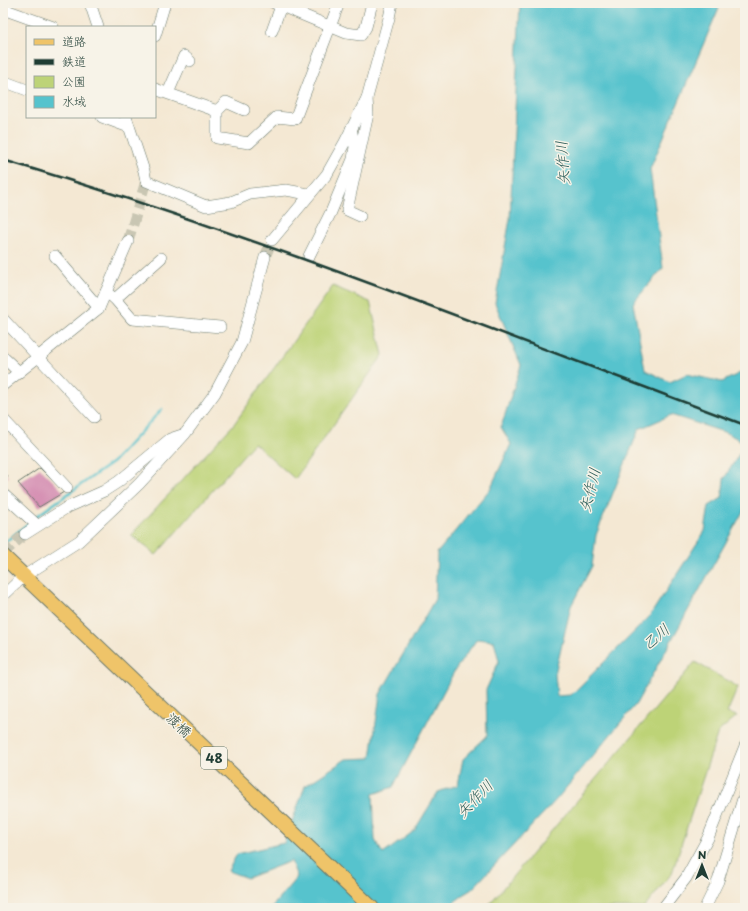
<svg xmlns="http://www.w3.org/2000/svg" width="748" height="911" font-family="'Playpen Sans','Klee One',sans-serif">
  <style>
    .green { fill: #bdd377; stroke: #6e8856 }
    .water { fill: #56c3cd; stroke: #3a8080; fill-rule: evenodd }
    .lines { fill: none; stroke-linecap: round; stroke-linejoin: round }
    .stream { stroke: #56c3cd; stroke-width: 2.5 }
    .building { fill: #d691b4 }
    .minor-tunnel { stroke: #c9c6b3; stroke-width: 11; stroke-dasharray: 11 5.5; stroke-linecap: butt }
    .minor-casing { stroke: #6a796c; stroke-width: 12 }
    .major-casing { stroke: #6a796c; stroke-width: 16 }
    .minor { stroke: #fff; stroke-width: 11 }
    .major { stroke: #efc469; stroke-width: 14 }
    .rail { stroke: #1f3d34; stroke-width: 2.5 }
    .labels { text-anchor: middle; stroke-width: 3; stroke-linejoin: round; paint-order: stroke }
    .shield { fill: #f7f3e8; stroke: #60746a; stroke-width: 1 }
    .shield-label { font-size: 13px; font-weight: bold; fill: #1f3d34 }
    .street-label { font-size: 14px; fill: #1f3d34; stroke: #f7f3e8 }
    .water-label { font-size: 15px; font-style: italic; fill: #2d5e5a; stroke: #f7f3e8 }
  </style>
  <rect width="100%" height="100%" fill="#f7f3e8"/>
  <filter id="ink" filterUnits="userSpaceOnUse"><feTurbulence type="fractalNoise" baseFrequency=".025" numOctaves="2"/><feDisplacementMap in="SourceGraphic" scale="8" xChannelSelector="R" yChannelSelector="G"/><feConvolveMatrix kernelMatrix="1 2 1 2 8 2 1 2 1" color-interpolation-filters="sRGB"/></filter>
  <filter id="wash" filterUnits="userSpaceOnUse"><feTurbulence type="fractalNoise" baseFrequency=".012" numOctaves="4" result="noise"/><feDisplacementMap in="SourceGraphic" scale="16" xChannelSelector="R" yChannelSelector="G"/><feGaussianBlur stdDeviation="0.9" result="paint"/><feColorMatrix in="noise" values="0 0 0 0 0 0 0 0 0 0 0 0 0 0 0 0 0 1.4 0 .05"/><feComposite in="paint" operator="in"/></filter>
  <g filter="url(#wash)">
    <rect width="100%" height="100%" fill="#f4e8d3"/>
    <g class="green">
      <polygon points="333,286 370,302 383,355 295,479 254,443 156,555 131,535 234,424"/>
      <polygon points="695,662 738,687 727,713 737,716 718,732 672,873 644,908 486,908"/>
    </g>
    <path class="water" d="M520 3H721L650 169 663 268 633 303 645 370 670 382 687 374 722 382 742 372 745 367V443L727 433 671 415 639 429 596 535 592 566 571 606 555 674 557 696 571 695 649 617 705 531 709 506 722 498 724 479 745 444V508L636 704 556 800 473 888 446 908H271L297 877 291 861 247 878 228 871 237 854 284 843 305 786 346 759 371 758 380 694 435 599 437 553 490 489 511 444 501 427 521 365 495 303 510 219ZM477 639 494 641 499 661 486 690 487 736 463 759 458 785 438 792 414 831 383 854 375 840 373 794 393 787 455 670Z"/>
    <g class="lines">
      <g class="stream">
        <polyline points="34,518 113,462 162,409"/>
        <polyline points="3,544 30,522"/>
      </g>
    </g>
    <g id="blocks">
      <g class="building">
        <polygon points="40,468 64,492 39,507 18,483"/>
        <polygon points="3,471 8,477 3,480"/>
      </g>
    </g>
  </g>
  <g filter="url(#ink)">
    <use href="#blocks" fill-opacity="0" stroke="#6a796c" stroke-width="1"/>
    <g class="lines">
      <g class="minor-tunnel">
        <polyline points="128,241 146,181"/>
        <polyline points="265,257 272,240"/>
        <polyline points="3,553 25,534"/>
      </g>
      <defs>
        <g id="minor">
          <polyline points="90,3 98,27"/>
          <polyline points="274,3 346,33 361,35 366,27 372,3"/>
          <polyline points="3,9 53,27"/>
          <polyline points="272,31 282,3"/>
          <polyline points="155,36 165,3"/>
          <polyline points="3,81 27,90"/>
          <polyline points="155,89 217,111"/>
          <polyline points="168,93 184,56 190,61"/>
          <polyline points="244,110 226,102 217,111 217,138 249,143 277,117 295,119 339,3"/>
          <polyline points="102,117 129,127"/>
          <polyline points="126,117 144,171 146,181 206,206 231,202 250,194 286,190 308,194"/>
          <polyline points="360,216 347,210 368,114 367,98"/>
          <polyline points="272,240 327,174 345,142 367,98 389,18 392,3"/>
          <polyline points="55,256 99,308"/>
          <polyline points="309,256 331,212 353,159 355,147 351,129"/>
          <polyline points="106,292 115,299 132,319 220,327"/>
          <polyline points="115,299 161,258"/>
          <polyline points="3,319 94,417"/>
          <polyline points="3,357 19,372"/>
          <polyline points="3,385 99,308 128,241"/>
          <polyline points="3,419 67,488"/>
          <polyline points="3,494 37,525"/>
          <polyline points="25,534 66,508 104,491 118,482 170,439 182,435"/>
          <polyline points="3,596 24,576 79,541 139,484 185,434 215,393 242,342 265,257"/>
          <polyline points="663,908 686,878 708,838 745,746"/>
          <polyline points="705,908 718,881 745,792"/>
        </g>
        <polyline id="major" points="3,556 372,908"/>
      </defs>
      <use href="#minor" class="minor-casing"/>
      <use href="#major" class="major-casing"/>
      <use href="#minor" class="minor"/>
      <use href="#major" class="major"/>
      <path class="rail" d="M3 160C255 234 499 333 745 425"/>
    </g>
  </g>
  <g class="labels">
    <rect class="shield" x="201" y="747" width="26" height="22" rx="3"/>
    <g class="shield-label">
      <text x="214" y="763">48</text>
    </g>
    <g class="street-label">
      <text transform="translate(179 725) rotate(43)" y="5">渡橋</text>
    </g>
    <g class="water-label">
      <text transform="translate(563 163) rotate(-94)" y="5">矢作川</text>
      <text transform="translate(590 490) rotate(-76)" y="5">矢作川</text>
      <text transform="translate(656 637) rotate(-40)" y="5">乙川</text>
      <text transform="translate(475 799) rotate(-46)" y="5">矢作川</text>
    </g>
  </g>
  <rect width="748" height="911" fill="none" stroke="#f7f3e8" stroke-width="16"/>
  <rect x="26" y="26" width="130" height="92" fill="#f7f3e8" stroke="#a1aaa0"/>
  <rect x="34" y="39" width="20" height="6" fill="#efc469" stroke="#a1aaa0"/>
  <text x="62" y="46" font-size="12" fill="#1f3d34">道路</text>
  <rect x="34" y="59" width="20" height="6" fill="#1f3d34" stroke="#a1aaa0"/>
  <text x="62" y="66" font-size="12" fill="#1f3d34">鉄道</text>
  <rect x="34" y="76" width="20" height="12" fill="#bdd377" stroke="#a1aaa0"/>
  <text x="62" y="86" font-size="12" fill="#1f3d34">公園</text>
  <rect x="34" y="96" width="20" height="12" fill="#56c3cd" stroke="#a1aaa0"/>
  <text x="62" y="106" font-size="12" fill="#1f3d34">水域</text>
  <g transform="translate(702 865)" stroke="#f7f3e8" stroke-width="3" paint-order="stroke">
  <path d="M0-3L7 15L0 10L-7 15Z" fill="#1f3d34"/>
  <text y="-6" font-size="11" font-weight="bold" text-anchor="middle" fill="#1f3d34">N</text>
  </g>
</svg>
